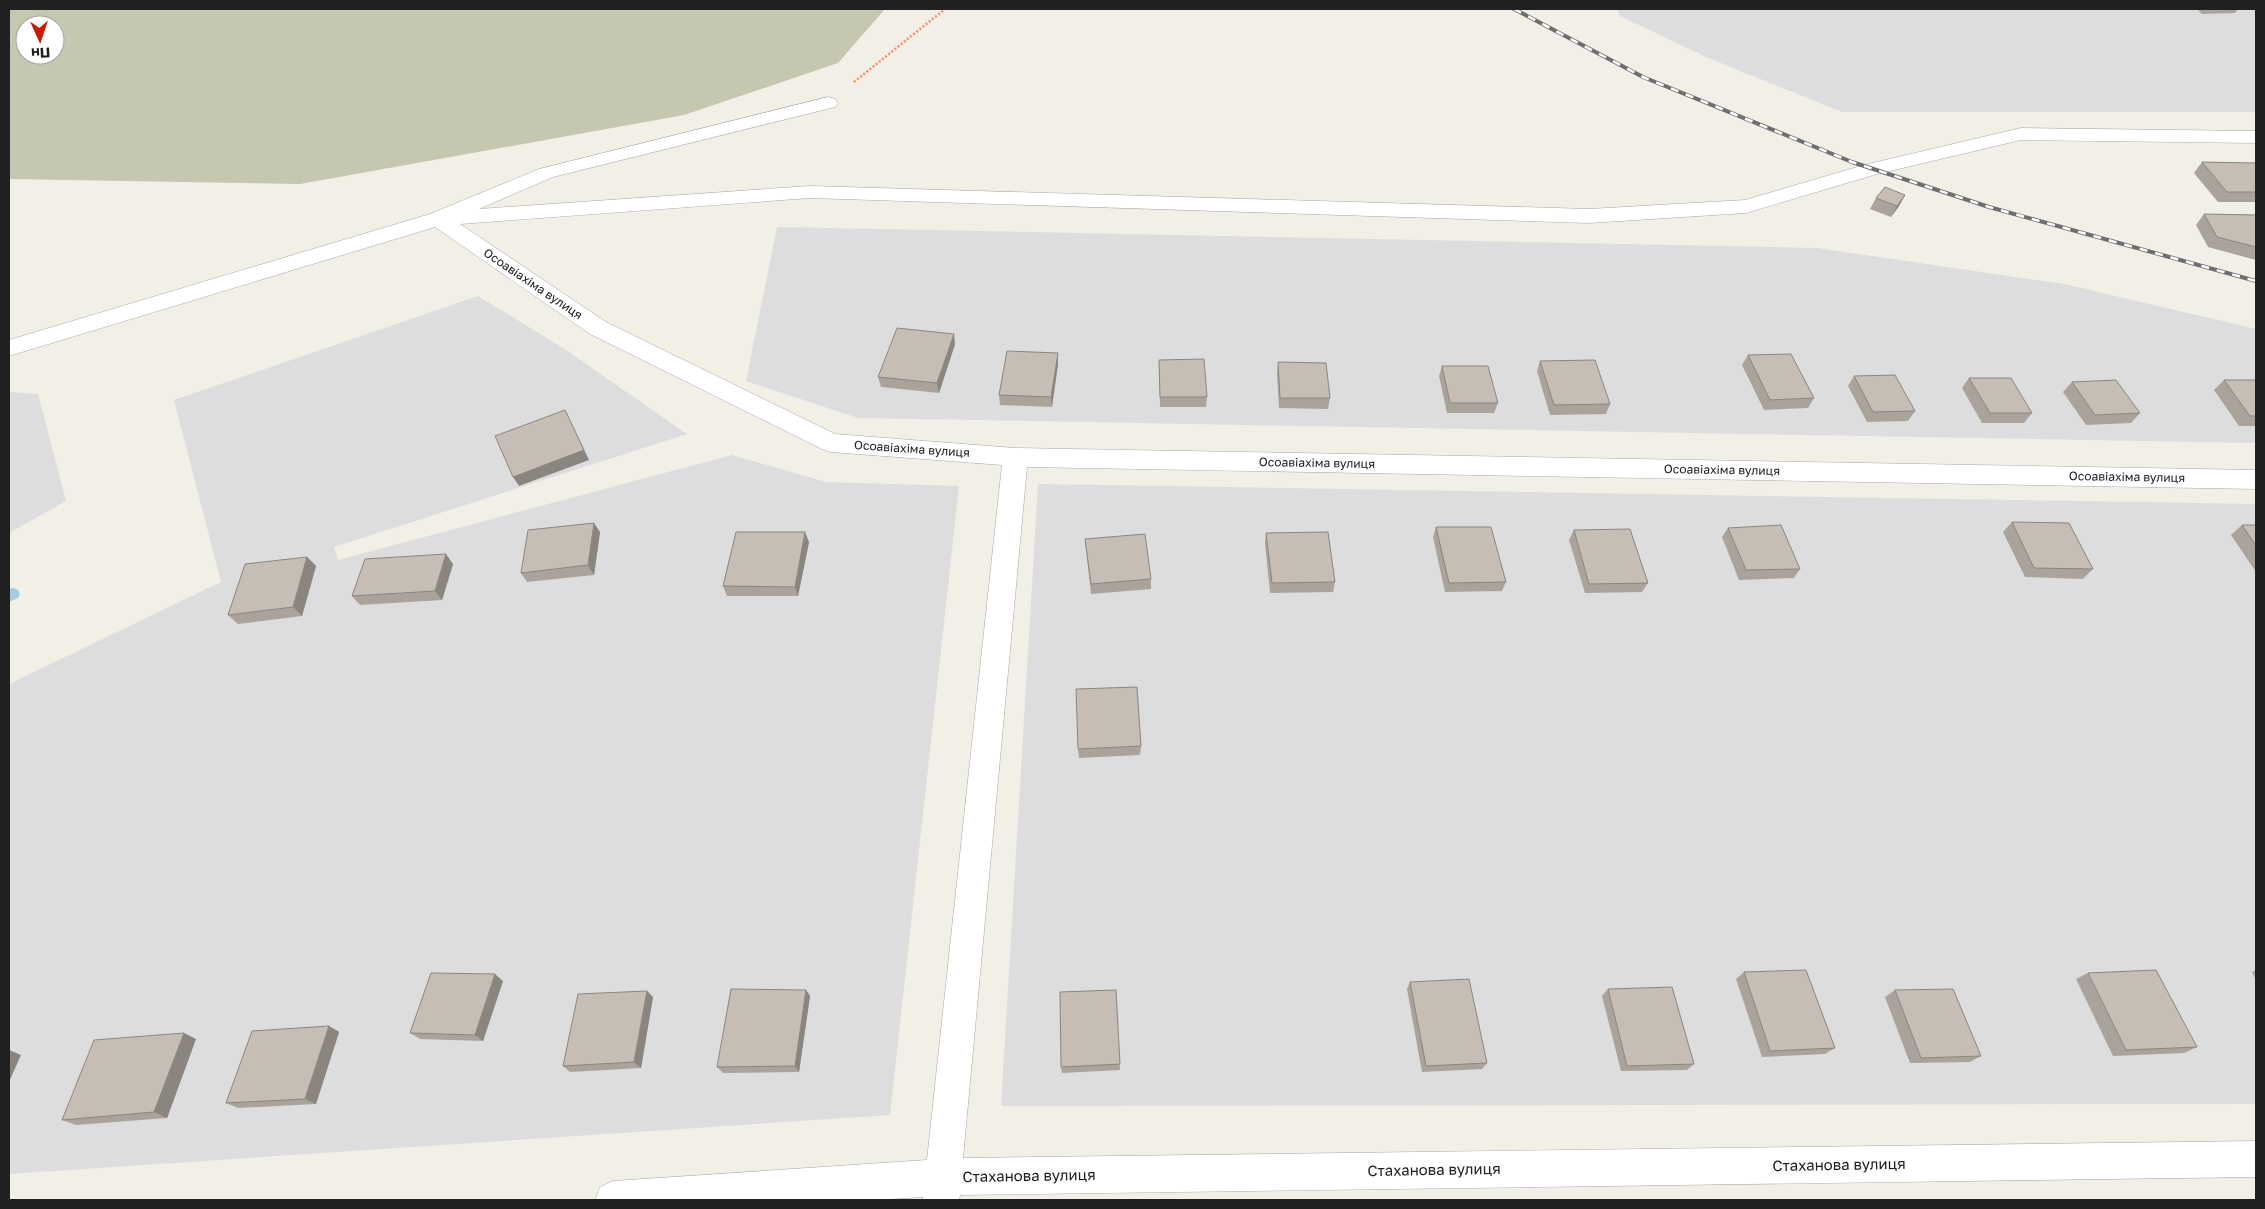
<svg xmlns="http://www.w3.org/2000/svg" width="2265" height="1209" font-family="'Golos Text',sans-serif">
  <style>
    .residential { fill: #dedddd }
    .construction { fill: #c5c7b0; fill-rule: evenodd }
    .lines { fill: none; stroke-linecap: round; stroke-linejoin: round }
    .stream { fill: #a3cde3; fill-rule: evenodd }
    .minor-casing { stroke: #a7a7a7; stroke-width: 1 }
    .path { stroke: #ff8a69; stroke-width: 2.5; stroke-dasharray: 2 2; stroke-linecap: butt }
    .minor { fill: #fff; fill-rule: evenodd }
    .rail-casing { stroke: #6e6e6e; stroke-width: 4 }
    .rail { stroke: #fff; stroke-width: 2.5; stroke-dasharray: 8; stroke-linecap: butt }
    .wall { fill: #aaa39c }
    .shaded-wall { fill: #8b857f }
    .building { fill: #c6beb5; stroke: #8b857f }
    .labels { text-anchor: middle; stroke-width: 4; stroke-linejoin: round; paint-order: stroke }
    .street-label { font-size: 12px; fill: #202020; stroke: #fff }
    .near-street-label { font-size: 15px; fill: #202020; stroke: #fff }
  </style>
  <rect width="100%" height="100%" fill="#f1efe6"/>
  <g class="residential">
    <polygon points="1617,9 2256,9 2256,112 1842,112 1706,57 1620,16"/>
    <polygon points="777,227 1817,248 2064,284 2256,329 2256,443 858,418 746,381"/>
    <polygon points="478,296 563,348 687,434 334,547 338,560 732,455 826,482 959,486 890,1115 9,1174 9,684 221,582 174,400"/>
    <polygon points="9,392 38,394 66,501 9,533"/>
    <polygon points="1038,484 2256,504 2256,1104 1001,1106"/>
  </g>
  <path class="construction" d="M9 9H885L838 63 684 115 300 184 9 179ZM25 25H55V55H25Z"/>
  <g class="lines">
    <polygon class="stream" points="13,588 18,590 20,594 18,598 9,602 9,589"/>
    <defs>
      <polygon id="minor" points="828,97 835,99 838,103 835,107 553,177 479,209 810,186 1589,209 1745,200 1864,165 2021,128 2256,131 2256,143 2021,140 1877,174 1746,213 1589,223 810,198 460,224 606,322 835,434 1015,448 2256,470 2256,489 1027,467 963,1158 2256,1141 2256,1177 960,1195 959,1200 923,1200 923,1197 874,1200 595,1200 600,1187 613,1181 927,1160 1002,465 831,452 822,449 590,334 435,227 9,356 9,340 430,214 539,169"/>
    </defs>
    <use href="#minor" class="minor-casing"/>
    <polyline class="path" points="854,82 945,9"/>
    <use href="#minor" class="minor"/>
    <defs>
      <polyline id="rail" points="1514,9 1643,77 1852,162 1989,207 2256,281"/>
    </defs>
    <use href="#rail" class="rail-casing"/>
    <use href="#rail" class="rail"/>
  </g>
  <g class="wall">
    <polygon points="2197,9 2238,9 2235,13 2202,14"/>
    <polygon points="2202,162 2256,163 2256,202 2218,202 2194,173"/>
    <polygon points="1905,195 1899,206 1891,217 1870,209 1876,198"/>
    <polygon points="2204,214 2256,215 2256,260 2208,247 2196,225"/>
    <polygon points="955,344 939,393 881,387 878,377"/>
    <polygon points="1748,355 1814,398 1808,408 1764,410 1742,365"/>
    <polygon points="1159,360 1207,397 1206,407 1160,407"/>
    <polygon points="1540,361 1610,404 1606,414 1550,415 1537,371"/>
    <polygon points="1278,362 1330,398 1328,409 1279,408 1277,373"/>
    <polygon points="1058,364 1052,407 1000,405 999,395"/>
    <polygon points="1442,366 1498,403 1494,413 1447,413 1439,376"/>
    <polygon points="1854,376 1915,411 1908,421 1867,422 1848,386"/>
    <polygon points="1969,378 2032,413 2024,423 1982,423 1962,388"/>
    <polygon points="2224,380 2256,380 2256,426 2239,426 2214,390"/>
    <polygon points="2072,382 2140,413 2131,423 2086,425 2063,392"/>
    <polygon points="2012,522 2093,569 2083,579 2025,577 2003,532"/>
    <polygon points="2242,525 2256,525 2256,572 2231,535"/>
    <polygon points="1436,527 1506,582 1502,591 1445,592 1433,537"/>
    <polygon points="1728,528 1800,569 1794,578 1739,580 1722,537"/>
    <polygon points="1574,530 1648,583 1642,592 1585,593 1569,540"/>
    <polygon points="600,532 594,575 527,582 521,573"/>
    <polygon points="1266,533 1335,582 1333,592 1270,593 1265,543"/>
    <polygon points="1085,539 1151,579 1151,589 1091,594"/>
    <polygon points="809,542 798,596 727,596 723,586"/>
    <polygon points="307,557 316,566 302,616 238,624 228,615"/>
    <polygon points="453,564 442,600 360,605 352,596"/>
    <polygon points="1141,746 1140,755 1079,758 1078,749"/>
    <polygon points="2256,970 2256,980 2252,972"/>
    <polygon points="1744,972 1835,1048 1825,1054 1762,1057 1736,979"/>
    <polygon points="2088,973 2197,1047 2184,1053 2113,1056 2076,979"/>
    <polygon points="503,981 483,1041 420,1039 410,1033"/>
    <polygon points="1410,982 1487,1063 1482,1069 1422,1072 1407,989"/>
    <polygon points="1608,989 1694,1064 1687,1070 1621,1071 1602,996"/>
    <polygon points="806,990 810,996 799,1072 723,1073 717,1067"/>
    <polygon points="1116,990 1120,1070 1062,1073 1061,1067"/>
    <polygon points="1895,990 1981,1056 1970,1062 1910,1063 1885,997"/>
    <polygon points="647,991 653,997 641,1068 570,1072 563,1066"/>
    <polygon points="329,1026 339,1032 316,1104 238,1108 226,1103"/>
    <polygon points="196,1039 167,1118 76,1125 62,1120"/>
  </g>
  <g class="shaded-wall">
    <polygon points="1905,195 1899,206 1891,217 1897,206"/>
    <polygon points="954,334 955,344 939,393 937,383"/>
    <polygon points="1058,353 1058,364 1052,407 1051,397"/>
    <polygon points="565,410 589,460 519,486 513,477"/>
    <polygon points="594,523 600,532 594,575 588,565"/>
    <polygon points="805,532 809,542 798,596 795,587"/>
    <polygon points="446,554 453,564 442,600 435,591"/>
    <polygon points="307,557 316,566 302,616 293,607"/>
    <polygon points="495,974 503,981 483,1041 475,1035"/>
    <polygon points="806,990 810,996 799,1072 795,1066"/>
    <polygon points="647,991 653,997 641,1068 634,1062"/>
    <polygon points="329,1026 339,1032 316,1104 305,1099"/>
    <polygon points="184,1033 196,1039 167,1118 154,1112"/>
    <polygon points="9,1050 21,1055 9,1082"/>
  </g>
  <g class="building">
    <polygon points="2202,162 2256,163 2256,192 2227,192"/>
    <polygon points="1885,187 1905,195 1897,206 1876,198"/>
    <polygon points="2204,214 2256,215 2256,247 2217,237"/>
    <polygon points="897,328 954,334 937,383 878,377"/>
    <polygon points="1007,351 1058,353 1051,397 999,395"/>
    <polygon points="1791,354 1814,398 1770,400 1748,355"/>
    <polygon points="1204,359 1207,397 1160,397 1159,360"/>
    <polygon points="1595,360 1610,404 1554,405 1540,361"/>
    <polygon points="1278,362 1326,363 1330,398 1280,398"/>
    <polygon points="1442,366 1488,366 1498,403 1450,403"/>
    <polygon points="1895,375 1915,411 1873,412 1854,376"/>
    <polygon points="1969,378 2011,378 2032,413 1990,413"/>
    <polygon points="2116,380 2140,413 2095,415 2072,382"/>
    <polygon points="2224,380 2256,380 2256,416 2250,416"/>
    <polygon points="565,410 584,450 513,477 495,436"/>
    <polygon points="2012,522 2069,523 2093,569 2034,568"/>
    <polygon points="594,523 588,565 521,573 528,530"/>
    <polygon points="1781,525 1800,569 1746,570 1728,528"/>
    <polygon points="2242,525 2256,525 2256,546"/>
    <polygon points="1436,527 1491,527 1506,582 1449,583"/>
    <polygon points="1630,529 1648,583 1589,584 1574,530"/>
    <polygon points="736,532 805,532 795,587 723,586"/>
    <polygon points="1328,532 1335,582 1272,583 1266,533"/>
    <polygon points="1145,534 1151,579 1091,584 1085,539"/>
    <polygon points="446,554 435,591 352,596 365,559"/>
    <polygon points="307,557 293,607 228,615 245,564"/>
    <polygon points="1137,687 1141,746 1078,749 1076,689"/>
    <polygon points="1806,970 1835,1048 1770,1051 1744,972"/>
    <polygon points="2156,970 2197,1047 2126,1050 2088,973"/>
    <polygon points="431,973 495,974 475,1035 410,1033"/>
    <polygon points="1469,979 1487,1063 1426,1066 1410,982"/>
    <polygon points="1672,987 1694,1064 1627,1066 1608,989"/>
    <polygon points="731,989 806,990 795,1066 717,1067"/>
    <polygon points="1953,989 1981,1056 1921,1058 1895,990"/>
    <polygon points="1116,990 1120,1064 1061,1067 1060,992"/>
    <polygon points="647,991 634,1062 563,1066 578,994"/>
    <polygon points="329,1026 305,1099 226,1103 252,1031"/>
    <polygon points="184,1033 154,1112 62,1120 94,1040"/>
  </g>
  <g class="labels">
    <g class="street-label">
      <text transform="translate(533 284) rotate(34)" y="4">Осоавіахіма вулиця</text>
      <text transform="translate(912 449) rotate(4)" y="4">Осоавіахіма вулиця</text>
      <text transform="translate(1317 463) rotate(1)" y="4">Осоавіахіма вулиця</text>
      <text transform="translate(1722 470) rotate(1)" y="4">Осоавіахіма вулиця</text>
      <text transform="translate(2127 477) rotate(1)" y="4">Осоавіахіма вулиця</text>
    </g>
    <g class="near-street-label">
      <text transform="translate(1839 1165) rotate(-1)" y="5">Стаханова вулиця</text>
      <text transform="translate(1434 1170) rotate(-1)" y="5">Стаханова вулиця</text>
      <text transform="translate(1029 1176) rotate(-1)" y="5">Стаханова вулиця</text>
    </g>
  </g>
  <rect width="2265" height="1209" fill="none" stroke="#202020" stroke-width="20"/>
  <g transform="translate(40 40) rotate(177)"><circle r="24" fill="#ffffff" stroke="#a6a6a6"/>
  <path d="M0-4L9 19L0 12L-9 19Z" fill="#d01800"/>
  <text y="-8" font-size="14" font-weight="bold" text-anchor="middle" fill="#202020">Пн</text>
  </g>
</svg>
